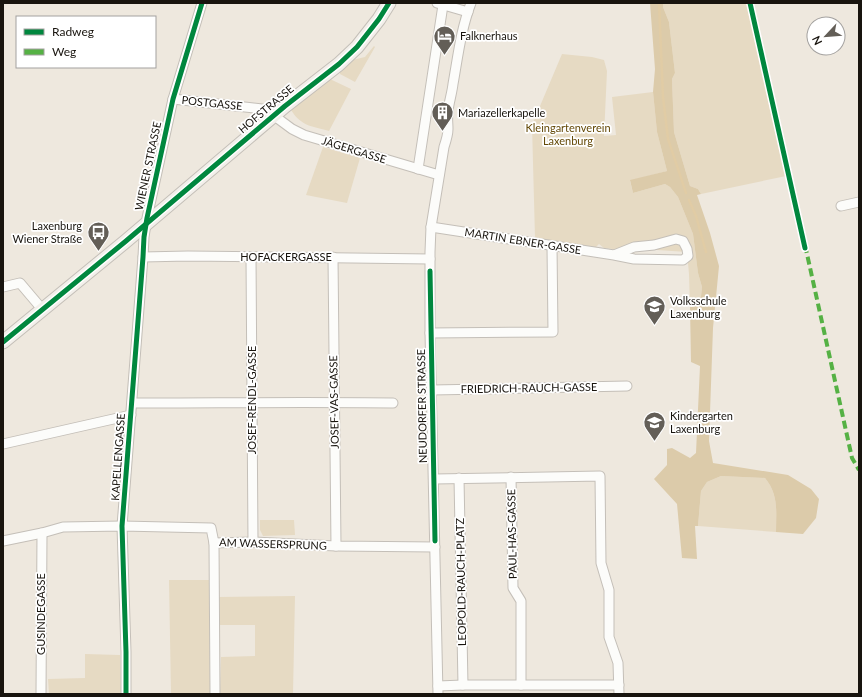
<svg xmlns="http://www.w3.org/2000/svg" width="862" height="697" font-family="Lato,sans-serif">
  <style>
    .green { fill: #e6dac3 }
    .forest { fill: #dccbaa }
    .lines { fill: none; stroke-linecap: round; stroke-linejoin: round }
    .stream { stroke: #e1cca5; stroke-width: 2.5 }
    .street-casing { stroke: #c4bfb8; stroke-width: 11 }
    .secondary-casing { stroke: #c4bfb8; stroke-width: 15 }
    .street { stroke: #fcfcfa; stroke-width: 9 }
    .secondary { stroke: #f3f0eb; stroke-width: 13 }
    .quiet { stroke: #55b144; stroke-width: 4; stroke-dasharray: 8 4; stroke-linecap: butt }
    .cycleway-casing { stroke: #fff; stroke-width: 8 }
    .cycleway { stroke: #00873e; stroke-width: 5 }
    .labels { text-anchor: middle; stroke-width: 3.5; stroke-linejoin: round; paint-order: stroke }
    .poi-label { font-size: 11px; fill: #18140e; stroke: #fff; text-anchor: start }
    .street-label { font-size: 11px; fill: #18140e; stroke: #fff }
    .park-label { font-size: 11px; fill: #644907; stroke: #fff }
  </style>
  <rect width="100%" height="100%" fill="#eee8de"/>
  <g class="green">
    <polygon points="663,3 752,3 768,72 767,73 791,175 701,194 698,189 690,186 674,132 672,79 675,73 669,22 663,7"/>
    <polygon points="374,46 375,47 355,82 340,74 340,70 352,60 365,57"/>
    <polygon points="562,54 592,57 604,60 607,71 604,136 616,135 612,97 653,92 657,132 667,171 630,181 633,193 665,184 670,187 678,197 693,234 698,273 702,287 700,307 690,307 689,274 687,252 642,249 630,251 604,248 599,244 595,248 535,238 532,125"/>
    <path d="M330 78 332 80 351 89 329 131C311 126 300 126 290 108Z"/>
    <polygon points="323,147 360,158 347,203 306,195"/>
    <path d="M721 476 765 478C779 495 776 512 776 532L698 526 701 491 707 482Z"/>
    <polygon points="260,520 294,520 295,535 263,536 260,530"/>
    <polygon points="169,580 209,580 210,694 171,694"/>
    <polygon points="295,596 293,694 220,694 221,657 255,656 255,625 220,625 219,597"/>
    <polygon points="85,654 120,655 121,694 49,694 48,679 85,678"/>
  </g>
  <path class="forest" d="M650 3H663V7L669 22 675 73 672 79 674 132 690 186 698 189 701 194 697 195 710 233 719 266 713 328 709 441 713 463 788 475 811 489 819 499 816 518 803 534 776 532C776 512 779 495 765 478L721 476 707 482 701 491 698 526H695L697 559 682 558 677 504 654 479 667 465V449L672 448 690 458 696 453 700 366 691 362 690 307 700 306 702 287 698 273 693 234 678 197 670 187 665 184 633 193 630 180 667 171 657 132 653 92 655 69Z"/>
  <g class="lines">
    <g class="stream">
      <polyline points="659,3 663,97 668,139 686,193"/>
      <polyline points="689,200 696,216 706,252"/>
    </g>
    <defs>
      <g id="street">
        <polyline points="437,3 468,12"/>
        <polyline points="173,99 262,109 265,109 292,129 304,135 439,175"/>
        <polyline points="418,169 443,5"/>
        <polyline points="841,206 859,202"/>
        <polyline points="431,227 614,255 634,259 683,260 688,256 687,249 683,241 676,239 654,245 634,247 614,255"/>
        <polyline points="143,257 188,256 430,259"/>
        <polyline points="251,257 253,542"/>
        <polyline points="333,257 336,546"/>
        <polyline points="3,287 20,283 42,309"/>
        <polyline points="430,333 553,332 552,246"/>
        <polyline points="432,390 627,386"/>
        <path d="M132 403C219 403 306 402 393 403"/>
        <polyline points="3,444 131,415"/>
        <polyline points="511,477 513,588 521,601 521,685"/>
        <polyline points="459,478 463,685"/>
        <polyline points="434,479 600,476 601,563 609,590 609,637 618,663 619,694"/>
        <polyline points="3,541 42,533 63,527 122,526 211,528 214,543 253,542 336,546 435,547"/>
        <polyline points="214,543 215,694"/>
        <polyline points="438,686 463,685 619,685"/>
        <polyline points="41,694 42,533"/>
        <polyline points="126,694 126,652 122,526 143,257 144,237 147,218 173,99 202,3"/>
        <path d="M438 694 430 333V252L431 227 444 147C446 141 448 135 448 129 448 123 447 117 448 111 449 102 452 93 453 84 458 56 461 29 471 3"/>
      </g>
      <polyline id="secondary" points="3,342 126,241 285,106 339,64 357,47 379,19 389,3"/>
    </defs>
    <use href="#street" class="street-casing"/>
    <use href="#secondary" class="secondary-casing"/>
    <use href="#street" class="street"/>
    <use href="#secondary" class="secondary"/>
    <polyline class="quiet" points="805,245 852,458 859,470"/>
    <defs>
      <g id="cycleway">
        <polyline points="750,3 805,248"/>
        <polyline points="430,271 435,541"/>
        <polyline points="3,342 126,241 285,106 339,64 357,47 379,19 389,3"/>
        <polyline points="126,694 126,652 122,526 143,257 144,237 147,218 173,99 202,3"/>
      </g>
    </defs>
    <use href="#cycleway" class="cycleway-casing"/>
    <use href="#cycleway" class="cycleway"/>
  </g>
  <defs>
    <symbol id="hotel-pin" viewBox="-11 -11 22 30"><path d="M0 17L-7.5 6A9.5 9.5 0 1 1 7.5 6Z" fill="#635e57" stroke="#fff"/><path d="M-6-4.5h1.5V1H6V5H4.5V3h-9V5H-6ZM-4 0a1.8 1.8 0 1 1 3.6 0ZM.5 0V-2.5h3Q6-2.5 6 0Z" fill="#fff"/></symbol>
    <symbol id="building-pin" viewBox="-11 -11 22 30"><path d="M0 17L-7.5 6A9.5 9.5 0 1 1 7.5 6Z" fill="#635e57" stroke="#fff"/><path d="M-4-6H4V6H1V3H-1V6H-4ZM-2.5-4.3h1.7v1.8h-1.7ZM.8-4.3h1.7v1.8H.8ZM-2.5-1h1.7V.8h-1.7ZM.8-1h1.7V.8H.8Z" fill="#fff"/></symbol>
    <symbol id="bus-pin" viewBox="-11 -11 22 30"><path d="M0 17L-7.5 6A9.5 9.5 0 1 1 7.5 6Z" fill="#635e57" stroke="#fff"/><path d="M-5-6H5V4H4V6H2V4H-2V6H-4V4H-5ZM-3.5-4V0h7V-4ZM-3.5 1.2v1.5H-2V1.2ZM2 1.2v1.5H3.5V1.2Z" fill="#fff"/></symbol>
    <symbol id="school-pin" viewBox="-11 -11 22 30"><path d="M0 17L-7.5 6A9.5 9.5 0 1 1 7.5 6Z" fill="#635e57" stroke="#fff"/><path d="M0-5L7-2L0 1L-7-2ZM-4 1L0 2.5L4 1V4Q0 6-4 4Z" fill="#fff"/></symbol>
  </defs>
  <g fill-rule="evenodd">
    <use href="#hotel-pin" x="432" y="24" width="25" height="34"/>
    <use href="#building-pin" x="430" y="100" width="25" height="34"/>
    <use href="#bus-pin" x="86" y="220" width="25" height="34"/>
    <use href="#school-pin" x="642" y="294" width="25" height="34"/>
    <use href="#school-pin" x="642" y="410" width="25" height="34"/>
  </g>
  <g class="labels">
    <g class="poi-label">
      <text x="460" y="40">Falknerhaus</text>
      <text x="458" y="117">Mariazellerkapelle</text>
      <text x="82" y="230" text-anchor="end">Laxenburg<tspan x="82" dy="13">Wiener Straße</tspan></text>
      <text x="670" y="305">Volksschule<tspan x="670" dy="13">Laxenburg</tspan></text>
      <text x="670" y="420">Kindergarten<tspan x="670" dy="13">Laxenburg</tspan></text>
    </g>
    <g class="street-label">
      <text transform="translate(212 103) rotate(6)" y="4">POSTGASSE</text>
      <text transform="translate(266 109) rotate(-40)" y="4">HOFSTRASSE</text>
      <text transform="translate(354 150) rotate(17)" y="4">JÄGERGASSE</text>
      <text transform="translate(148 166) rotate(-78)" y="4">WIENER STRASSE</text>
      <text transform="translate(523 241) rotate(9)" y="4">MARTIN EBNER-GASSE</text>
      <text x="286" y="261">HOFACKERGASSE</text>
      <text transform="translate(529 388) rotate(-1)" y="4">FRIEDRICH-RAUCH-GASSE</text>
      <text transform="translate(252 400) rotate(-90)" y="4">JOSEF-RENDL-GASSE</text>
      <text transform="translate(334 402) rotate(-91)" y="4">JOSEF-VAS-GASSE</text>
      <text transform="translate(422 406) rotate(-91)" y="4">NEUDORFER STRASSE</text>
      <text transform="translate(118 457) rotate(-86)" y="4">KAPELLENGASSE</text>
      <text transform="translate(512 534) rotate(-91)" y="4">PAUL-HAS-GASSE</text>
      <text transform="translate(273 544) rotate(2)" y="4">AM WASSERSPRUNG</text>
      <text transform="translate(461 582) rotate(-91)" y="4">LEOPOLD-RAUCH-PLATZ</text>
      <text transform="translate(41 614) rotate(-90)" y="4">GUSINDEGASSE</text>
    </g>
    <g class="park-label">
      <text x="568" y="132">Kleingartenverein<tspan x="568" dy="13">Laxenburg</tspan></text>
    </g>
  </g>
  <rect width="862" height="697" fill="none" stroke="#18140e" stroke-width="8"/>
  <rect x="16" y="16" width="140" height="52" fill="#ffffff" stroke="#a3a19f"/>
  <rect x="24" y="29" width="20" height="6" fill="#00873e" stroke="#a3a19f"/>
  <text x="52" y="36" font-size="12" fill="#18140e">Radweg</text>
  <rect x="24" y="49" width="20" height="6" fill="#55b144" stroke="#a3a19f"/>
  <text x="52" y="56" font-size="12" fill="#18140e">Weg</text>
  <g transform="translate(826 36) rotate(244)"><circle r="19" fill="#ffffff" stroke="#a3a19f"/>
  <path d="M0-3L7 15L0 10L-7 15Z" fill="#635e57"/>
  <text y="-6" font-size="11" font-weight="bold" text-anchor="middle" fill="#18140e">N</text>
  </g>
</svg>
